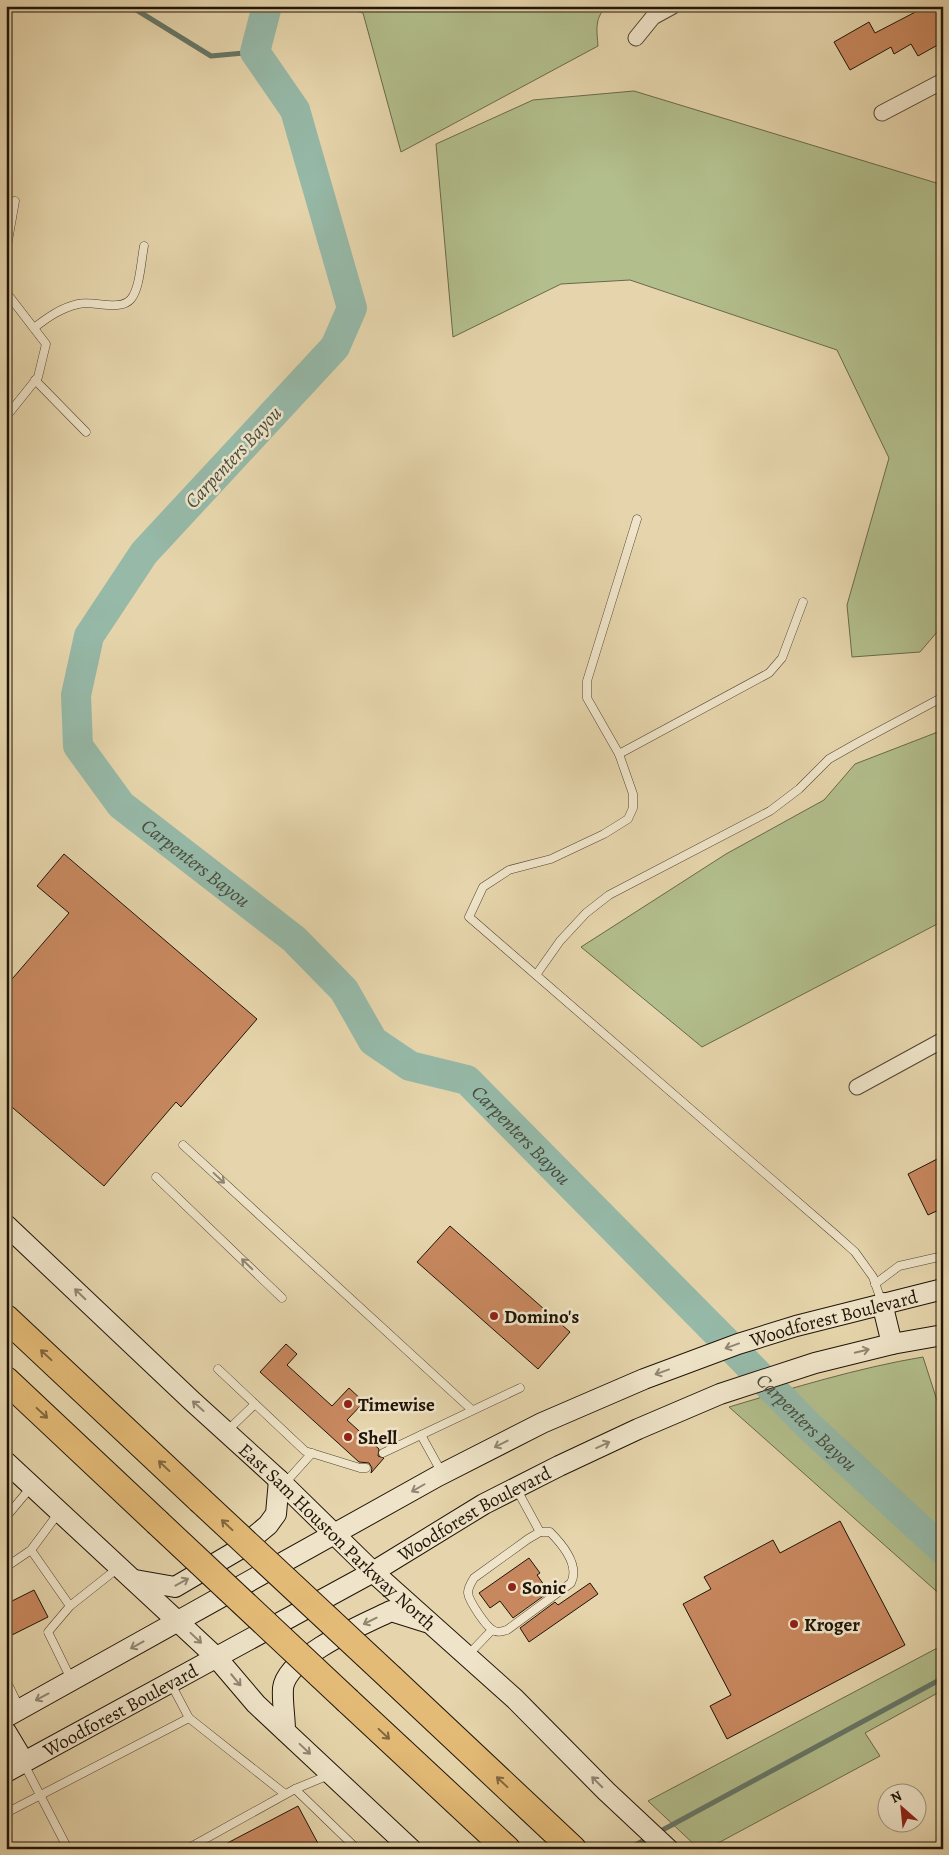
<svg xmlns="http://www.w3.org/2000/svg" width="949" height="1855" font-family="Alegreya,serif">
  <style>
    .green { fill: #b2be8c; stroke: #68694a }
    .lines { fill: none; stroke-linecap: round; stroke-linejoin: round }
    .stream { stroke: #667768; stroke-width: 5 }
    .river { stroke: #96b9a8; stroke-width: 30 }
    .building { fill: #c8885f; stroke: #1f1407 }
    .service-casing { stroke: #514430; stroke-width: 9 }
    .minor-casing { stroke: #514430; stroke-width: 17 }
    .secondary-casing { stroke: #1f1407; stroke-width: 22 }
    .motorway-casing { stroke: #1f1407; stroke-width: 28 }
    .service { stroke: #efe4c9; stroke-width: 8 }
    .minor { stroke: #efe4c9; stroke-width: 15 }
    .secondary { stroke: #efe4c9; stroke-width: 20 }
    .motorway { stroke: #e3ba76; stroke-width: 26 }
    .motorway-bridge-casing { stroke: #1f1407; stroke-width: 28; stroke-linecap: butt }
    .motorway-bridge { stroke: #e3ba76; stroke-width: 26 }
    .oneway { stroke: #918672 }
    .oneway2 { stroke: #81673e }
    .poi-dot { fill: #8f2418; stroke: #efe4c9; stroke-width: 2 }
    .labels { text-anchor: middle; stroke-width: 5; stroke-linejoin: round; paint-order: stroke }
    .poi-label { font-size: 19px; font-weight: bold; fill: #1f1407; stroke: #efe4c9; text-anchor: start }
    .street-label { font-size: 19px; fill: #1f1407; stroke: #efe4c9 }
    .water-label { font-size: 20px; font-style: italic; fill: #494e3f; stroke: #efe4c9 }
  </style>
  <rect width="100%" height="100%" fill="#e6d5ac"/>
  <filter id="stains"><feTurbulence type="fractalNoise" baseFrequency=".004" numOctaves="4"/><feColorMatrix values="0 0 0 0 .2 0 0 0 0 .09 0 0 0 0 .02 0 0 0 .5 -.17"/></filter>
  <radialGradient id="worn" r=".72"><stop offset=".6" stop-color="#630" stop-opacity="0"/><stop offset="1" stop-color="#630" stop-opacity=".3"/></radialGradient>
  <g class="green">
    <path d="M338 6H605L606 7C594 19 597 31 598 46L401 152 363 13Z"/>
    <polygon points="634,91 943,185 943,625 920,652 852,657 847,605 889,458 837,350 630,280 561,284 453,337 436,144 533,100"/>
    <polygon points="943,730 943,921 702,1047 581,947 726,854 824,800 855,764"/>
    <path d="M923 1357 943 1419V1597L729 1407C793 1388 857 1368 923 1357Z"/>
    <polygon points="943,1645 943,1690 865,1733 880,1756 707,1849 699,1849 648,1801"/>
  </g>
  <g class="lines">
    <g class="stream">
      <polyline points="130,6 211,56 255,52"/>
      <polyline points="657,1833 943,1678"/>
      <polyline points="628,1849 650,1837"/>
    </g>
    <path class="river" id="s1" d="M267 6 255 52 295 110 352 308 335 347 144 553 89 636 76 695 78 746 121 805 294 939 344 990 373 1041 410 1066 467 1080 811 1428 943 1550"/>
  </g>
  <g class="building">
    <polygon points="927,6 943,6 943,42 918,56 911,44 894,54 891,47 850,70 834,42 869,22 875,33"/>
    <polygon points="64,854 257,1019 181,1107 176,1102 104,1186 6,1102 6,986 69,913 37,886"/>
    <polygon points="943,1156 943,1208 928,1215 908,1174"/>
    <polygon points="450,1226 570,1332 538,1369 417,1262"/>
    <polygon points="286,1344 297,1354 287,1365 332,1406 349,1388 364,1402 347,1420 379,1449 378,1456 384,1458 371,1473 372,1468 369,1463 359,1462 260,1372"/>
    <polygon points="840,1521 905,1645 727,1739 710,1706 731,1695 683,1604 711,1589 704,1577 773,1540 780,1553"/>
    <polygon points="529,1558 540,1573 537,1575 549,1592 513,1618 500,1601 490,1608 479,1593"/>
    <polygon points="590,1583 598,1594 529,1642 520,1628 555,1602 558,1605"/>
    <polygon points="34,1590 48,1617 6,1638 6,1604"/>
    <polygon points="298,1806 321,1849 216,1849"/>
  </g>
  <g class="lines">
    <defs>
      <g id="service">
        <polyline points="6,203 15,201 6,252"/>
        <polyline points="6,292 46,344 38,377 6,417"/>
        <path d="M34 328C48 317 61 308 78 304 94 300 120 312 131 299 140 288 141 261 144 246"/>
        <polyline points="35,380 86,432"/>
        <polyline points="637,519 587,681 587,698 619,754 633,794 633,808 628,819 604,834 551,859 509,870 483,887 469,917 836,1235 855,1252 873,1277 882,1303"/>
        <polyline points="619,754 769,673 782,658 803,602"/>
        <polyline points="536,975 560,941 586,913 609,895 770,811 799,789 829,759 859,742 943,697"/>
        <polyline points="183,1145 472,1410"/>
        <polyline points="156,1177 282,1298"/>
        <polyline points="875,1284 899,1266 943,1256"/>
        <polyline points="218,1369 305,1451 360,1468 366,1468"/>
        <polyline points="227,1431 255,1404"/>
        <polyline points="421,1435 442,1473"/>
        <polyline points="383,1453 520,1388"/>
        <polyline points="285,1483 312,1453"/>
        <polyline points="516,1488 540,1532"/>
        <polyline points="6,1517 32,1486"/>
        <path d="M540 1532H550C563 1545 580 1565 571 1583L507 1630C503 1631 499 1633 495 1631 487 1629 469 1601 468 1593 468 1587 471 1583 474 1578L528 1539Z"/>
        <polyline points="31,1550 70,1606"/>
        <polyline points="6,1567 31,1550 60,1511"/>
        <polyline points="467,1656 492,1630"/>
        <polyline points="71,1679 48,1632 70,1606 118,1568"/>
        <polyline points="6,1680 20,1709"/>
        <polyline points="171,1684 189,1718 285,1794"/>
        <polyline points="24,1764 68,1849"/>
        <polyline points="295,1789 357,1849"/>
        <polyline points="6,1813 189,1718"/>
        <polyline points="187,1849 295,1789 329,1775"/>
      </g>
      <g id="minor">
        <polyline points="636,38 653,17 673,6"/>
        <polyline points="882,113 943,81"/>
        <polyline points="857,1087 943,1040"/>
      </g>
      <g id="secondary">
        <path id="s2" d="M6 1225 192 1401 279 1480 373 1572 515 1699 606 1791 668 1849"/>
        <polyline points="882,1303 892,1344"/>
        <polyline points="6,1462 216,1657 256,1704 411,1849"/>
        <polyline points="135,1580 175,1587 238,1550 268,1525 276,1514 279,1480"/>
        <path id="s3" d="M6 1717 438 1476 542 1423 644 1379 738 1344 796 1326 943 1289"/>
        <path d="M285 1731C285 1717 282 1702 283 1688 287 1656 364 1624 391 1611L426 1622"/>
        <polyline points="6,1732 24,1762"/>
        <path id="s4" d="M6 1772 373 1572 484 1504 559 1466 638 1429 720 1394 815 1363 892 1344 943 1335"/>
      </g>
      <g id="motorway">
        <polyline points="6,1318 200,1500"/>
        <polyline points="6,1380 157,1522"/>
        <polyline points="391,1678 573,1849"/>
        <polyline points="348,1701 507,1849"/>
      </g>
    </defs>
    <use href="#service" class="service-casing"/>
    <use href="#minor" class="minor-casing"/>
    <use href="#secondary" class="secondary-casing"/>
    <use href="#motorway" class="motorway-casing"/>
    <use href="#service" class="service"/>
    <use href="#minor" class="minor"/>
    <use href="#secondary" class="secondary"/>
    <use href="#motorway" class="motorway"/>
    <defs>
      <g id="motorway-bridge">
        <polyline points="200,1500 391,1678"/>
        <polyline points="157,1522 348,1701"/>
      </g>
    </defs>
    <use href="#motorway-bridge" class="motorway-bridge-casing"/>
    <use href="#motorway-bridge" class="motorway-bridge"/>
  </g>
  <defs><path id="oneway-shaft" d="M-6 0H5M1.5-3L5.5 0L1.5 3" fill="none" stroke-width="1.6" stroke-linecap="round" stroke-linejoin="round" transform="scale(1.25)"/></defs>
  <g class="oneway">
    <use href="#oneway-shaft" transform="translate(219 1178) rotate(43)"/>
    <use href="#oneway-shaft" transform="translate(247 1264) rotate(-136)"/>
    <use href="#oneway-shaft" transform="translate(80 1294) rotate(-136)"/>
    <use href="#oneway-shaft" transform="translate(732 1346) rotate(160)"/>
    <use href="#oneway-shaft" transform="translate(862 1351) rotate(-14)"/>
    <use href="#oneway-shaft" transform="translate(662 1372) rotate(160)"/>
    <use href="#oneway-shaft" transform="translate(198 1406) rotate(-138)"/>
    <use href="#oneway-shaft" transform="translate(501 1444) rotate(153)"/>
    <use href="#oneway-shaft" transform="translate(603 1445) rotate(-25)"/>
    <use href="#oneway-shaft" transform="translate(418 1488) rotate(150)"/>
    <use href="#oneway-shaft" transform="translate(182 1582) rotate(-29)"/>
    <use href="#oneway-shaft" transform="translate(370 1621) rotate(154)"/>
    <use href="#oneway-shaft" transform="translate(196 1638) rotate(43)"/>
    <use href="#oneway-shaft" transform="translate(137 1645) rotate(151)"/>
    <use href="#oneway-shaft" transform="translate(236 1680) rotate(50)"/>
    <use href="#oneway-shaft" transform="translate(42 1697) rotate(152)"/>
    <use href="#oneway-shaft" transform="translate(305 1749) rotate(43)"/>
    <use href="#oneway-shaft" transform="translate(597 1782) rotate(-135)"/>
  </g>
  <g class="oneway2">
    <use href="#oneway-shaft" transform="translate(46 1355) rotate(-137)"/>
    <use href="#oneway-shaft" transform="translate(42 1413) rotate(43)"/>
    <use href="#oneway-shaft" transform="translate(164 1466) rotate(-137)"/>
    <use href="#oneway-shaft" transform="translate(227 1525) rotate(-137)"/>
    <use href="#oneway-shaft" transform="translate(384 1734) rotate(43)"/>
    <use href="#oneway-shaft" transform="translate(502 1782) rotate(-137)"/>
  </g>
  <g class="poi-dot">
    <circle cx="494" cy="1316" r="5"/>
    <circle cx="348" cy="1404" r="5"/>
    <circle cx="348" cy="1437" r="5"/>
    <circle cx="512" cy="1587" r="5"/>
    <circle cx="794" cy="1624" r="5"/>
  </g>
  <g class="labels">
    <g class="poi-label">
      <text x="504" y="1323">Domino's</text>
      <text x="358" y="1411">Timewise</text>
      <text x="358" y="1444">Shell</text>
      <text x="522" y="1594">Sonic</text>
      <text x="804" y="1631">Kroger</text>
    </g>
    <g class="street-label">
      <text dy="7" stroke="none"><textPath href="#s3" startOffset="922">Woodforest Boulevard</textPath></text>
      <text dy="7" stroke="none"><textPath href="#s4" startOffset="535">Woodforest Boulevard</textPath></text>
      <text dy="7" stroke="none"><textPath href="#s2" startOffset="455">East Sam Houston Parkway North</textPath></text>
      <text dy="7" stroke="none"><textPath href="#s4" startOffset="130">Woodforest Boulevard</textPath></text>
    </g>
    <g class="water-label">
      <text transform="translate(233 457) rotate(-47)" y="7">Carpenters Bayou</text>
      <text dy="7" stroke="none"><textPath href="#s1" startOffset="1026">Carpenters Bayou</textPath></text>
      <text dy="7" stroke="none"><textPath href="#s1" startOffset="1461">Carpenters Bayou</textPath></text>
      <text dy="7" stroke="none"><textPath href="#s1" startOffset="1866">Carpenters Bayou</textPath></text>
    </g>
  </g>
  <rect width="949" height="1855" fill="none" stroke="#e6d5ac" stroke-width="25"/>
  <rect x="8" y="8" width="934" height="1840" fill="none" stroke="#1f1407" stroke-width="2.5"/>
  <rect x="12" y="12" width="924" height="1830" fill="none" stroke="#1f1407"/>
  <g transform="translate(902 1808) rotate(333)"><circle r="24" fill="#efe4c9" stroke="#9c917b"/>
  <path d="M0-4L9 19L0 12L-9 19Z" fill="#8f2418"/>
  <text y="-8" font-size="14" font-weight="bold" text-anchor="middle" fill="#1f1407">N</text>
  </g>
  <rect width="100%" height="100%" filter="url(#stains)"/>
  <rect width="100%" height="100%" fill="url(#worn)"/>
</svg>
